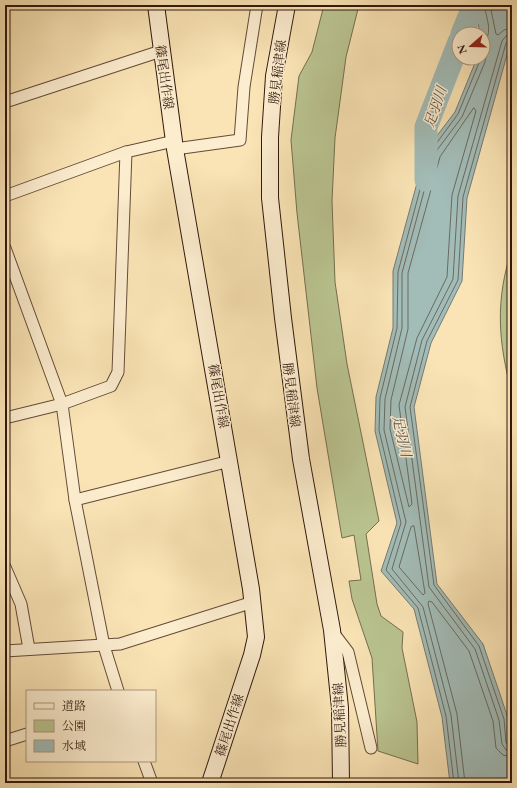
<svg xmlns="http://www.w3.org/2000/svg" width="517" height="788" font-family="'EB Garamond','Noto Serif JP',serif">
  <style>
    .green { fill: #bac591; stroke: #766e4f }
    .water { fill: #a2bcb7; stroke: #757a73 }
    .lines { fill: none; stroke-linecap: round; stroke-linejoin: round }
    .shore { stroke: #6a6a62; stroke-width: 1 }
    .river { stroke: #a2bcb7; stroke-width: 23 }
    .minor-casing { stroke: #634b37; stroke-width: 13 }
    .secondary-casing { stroke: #31180d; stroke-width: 18 }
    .minor { stroke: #fcedcf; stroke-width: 11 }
    .secondary { stroke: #fcedcf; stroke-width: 16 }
    .labels { text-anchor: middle; stroke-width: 3; stroke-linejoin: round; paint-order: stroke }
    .street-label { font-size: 13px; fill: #31180d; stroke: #fcedcf }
    .water-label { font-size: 14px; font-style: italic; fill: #595148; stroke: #fcedcf }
  </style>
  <rect width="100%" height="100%" fill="#fae4b5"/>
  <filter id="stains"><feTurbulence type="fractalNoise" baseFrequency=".005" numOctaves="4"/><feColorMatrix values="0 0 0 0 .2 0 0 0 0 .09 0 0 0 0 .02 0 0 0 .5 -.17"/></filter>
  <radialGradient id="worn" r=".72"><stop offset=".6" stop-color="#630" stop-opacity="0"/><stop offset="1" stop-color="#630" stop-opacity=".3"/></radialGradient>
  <g class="green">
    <polygon points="324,5 359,5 346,57 335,138 332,201 335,282 347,364 379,521 366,534 377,604 381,616 403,632 402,648 417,722 418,764 378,751 372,658 352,599 349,581 361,580 354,535 342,538 317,388 297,213 291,140 299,76 312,52"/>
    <path d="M512 249V393C498 342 495 300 512 249Z"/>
  </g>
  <polygon class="water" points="475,5 512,5 512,37 467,198 462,281 431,343 414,407 437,584 483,644 508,718 512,765 510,783 450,783 442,717 414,609 381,571 397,523 375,431 376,397 393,328 393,271 426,150 455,112 477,58 483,58 483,34 480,34"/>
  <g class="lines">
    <g class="shore">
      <polyline points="490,5 496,34 498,35 504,30 512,28"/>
      <polyline points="512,34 506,36 502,41 458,196 453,279 422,340 405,407 429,587 475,649 499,720 502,744 506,750 512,751"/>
      <polyline points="512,39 506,43 463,197 458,280 427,341 410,407 434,585 479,646 504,719 506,743 512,746"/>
      <path d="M483 42C494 35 486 16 484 5"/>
      <polygon points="474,108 476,111 452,195 447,277 417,338 399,405 412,504 409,507 390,429 391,400 408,329 408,273 440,157"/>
      <polygon points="414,526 425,593 423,595 399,567 411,527"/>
      <polyline points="454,783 446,716 418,608 386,570 401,523 379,430 380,398 397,328 398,272 430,152 458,114 481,58"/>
      <polyline points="459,783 451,715 423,607 392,569 406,522 384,430 385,399 402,328 402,273 434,154 462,117 485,62 486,57 483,52"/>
      <polyline points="465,783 457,714 428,604 429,601 432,602 469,651 493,721 496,748 503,755 512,757"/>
    </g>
    <g class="river">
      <polyline points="462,34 474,5"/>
      <polyline points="426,180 426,127 459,42"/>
    </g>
    <defs>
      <g id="minor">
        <polyline points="5,102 161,51"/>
        <polyline points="175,149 240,140 244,87 257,5"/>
        <polyline points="5,196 126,152 174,141"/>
        <polyline points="5,248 62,404 75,500 104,646 118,691"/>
        <polyline points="5,418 62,404 111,386 118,372 126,152"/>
        <polyline points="75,500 230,461"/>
        <polyline points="5,567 21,604 29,649"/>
        <polyline points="332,631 348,652 371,748"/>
        <polyline points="5,651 120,644 253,602"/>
        <polyline points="5,741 27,734"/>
        <polyline points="144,761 152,783"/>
      </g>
      <g id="secondary">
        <polyline points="156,5 175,149 251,589 256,637 252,655 210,783"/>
        <polyline points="287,5 274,76 270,137 270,198 283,318 301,459 332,630 340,708 341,783"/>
      </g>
    </defs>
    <use href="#minor" class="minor-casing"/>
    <use href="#secondary" class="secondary-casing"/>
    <use href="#minor" class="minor"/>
    <use href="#secondary" class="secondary"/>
  </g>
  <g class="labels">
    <g class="street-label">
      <text transform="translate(277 72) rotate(-83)" y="5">勝見稲津線</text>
      <text transform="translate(165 77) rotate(82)" y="5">篠尾出作線</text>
      <text transform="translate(292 395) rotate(83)" y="5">勝見稲津線</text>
      <text transform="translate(219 396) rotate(80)" y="5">篠尾出作線</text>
      <text transform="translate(339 715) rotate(-93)" y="5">勝見稲津線</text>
      <text transform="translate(229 725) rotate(-72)" y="5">篠尾出作線</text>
    </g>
    <g class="water-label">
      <text transform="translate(435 107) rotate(-71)" y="5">足羽川</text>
      <text transform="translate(402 436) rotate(77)" y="5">足羽川</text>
    </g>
  </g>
  <rect width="517" height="788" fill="none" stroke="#fae4b5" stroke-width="20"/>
  <rect x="6" y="6" width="505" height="776" fill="none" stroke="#31180d" stroke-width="2"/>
  <rect x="10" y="10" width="497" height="768" fill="none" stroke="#31180d"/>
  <rect x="26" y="690" width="130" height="72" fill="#fcedcf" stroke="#ab9881"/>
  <rect x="34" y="703" width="20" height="6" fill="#fcedcf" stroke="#ab9881"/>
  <text x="62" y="710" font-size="12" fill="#31180d">道路</text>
  <rect x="34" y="720" width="20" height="12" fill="#bac591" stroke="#ab9881"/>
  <text x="62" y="730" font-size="12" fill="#31180d">公園</text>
  <rect x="34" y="740" width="20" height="12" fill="#a2bcb7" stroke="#ab9881"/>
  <text x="62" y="750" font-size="12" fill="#31180d">水域</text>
  <g transform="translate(471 46) rotate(250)"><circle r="19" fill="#fcedcf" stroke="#ab9881"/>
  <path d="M0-3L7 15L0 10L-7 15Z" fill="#8f2418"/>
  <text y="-6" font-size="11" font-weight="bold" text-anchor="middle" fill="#31180d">N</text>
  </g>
  <rect width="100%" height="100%" filter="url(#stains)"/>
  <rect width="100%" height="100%" fill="url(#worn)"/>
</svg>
